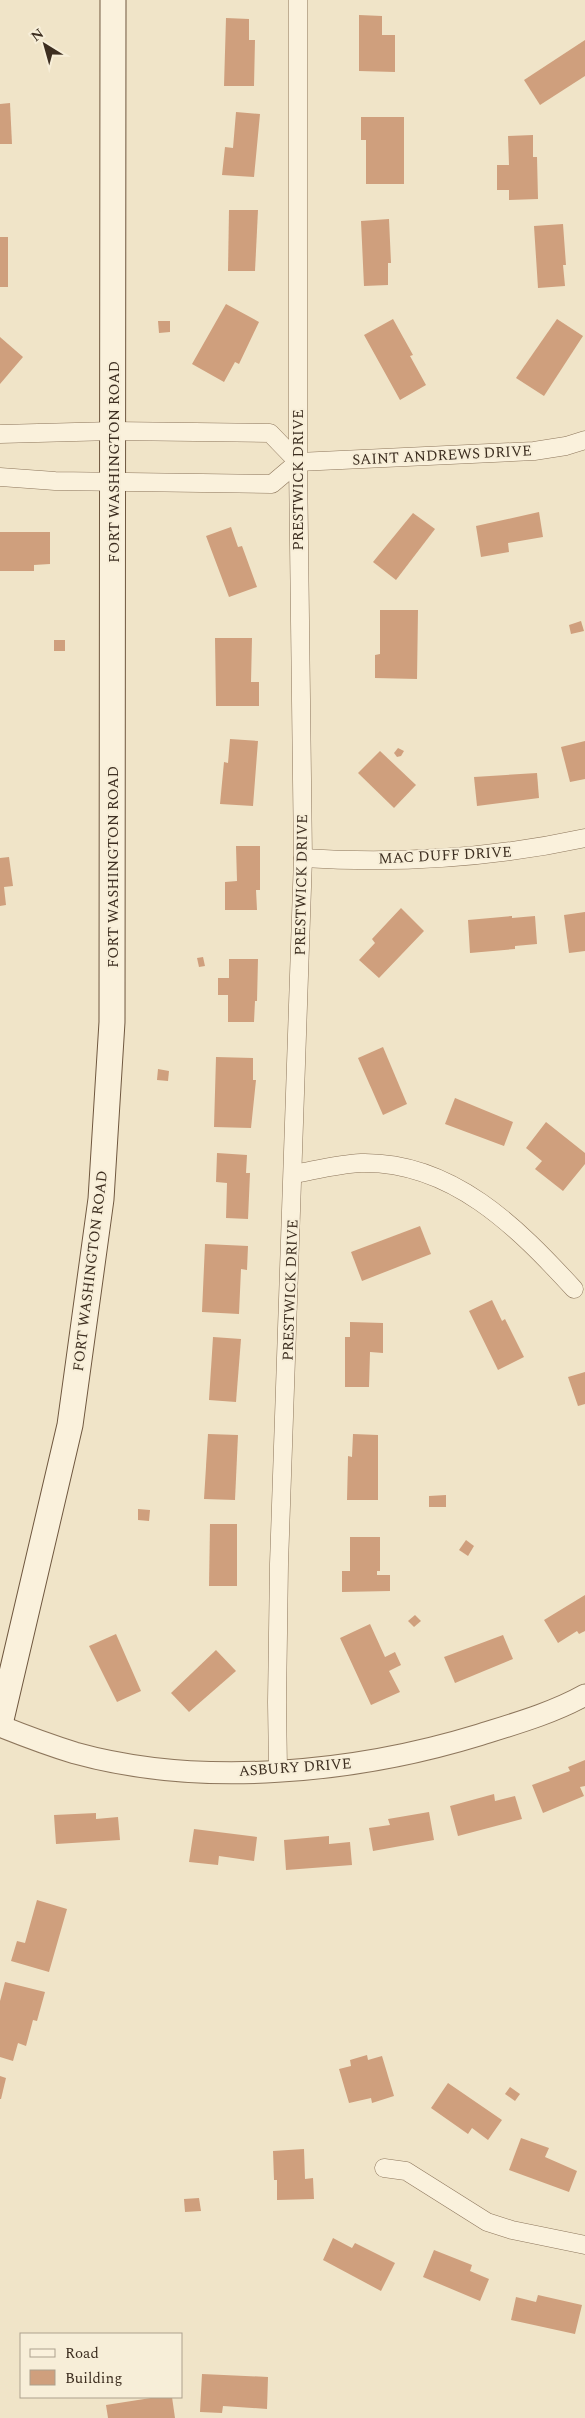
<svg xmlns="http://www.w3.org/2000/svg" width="585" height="2418" font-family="Spectral,serif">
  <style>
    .building { fill: #cf9f7d }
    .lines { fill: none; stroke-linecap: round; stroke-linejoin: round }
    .minor-casing { stroke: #8d765c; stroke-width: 19 }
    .tertiary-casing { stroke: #8d765c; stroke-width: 23 }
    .secondary-casing { stroke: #6f573f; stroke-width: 27 }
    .minor { stroke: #faf1dc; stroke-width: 18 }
    .tertiary { stroke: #faf1dc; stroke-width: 21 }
    .secondary { stroke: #faf1dc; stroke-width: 25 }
    .labels { text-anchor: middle; stroke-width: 4; stroke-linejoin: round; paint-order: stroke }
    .street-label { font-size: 15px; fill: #3d2e20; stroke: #f7eed8 }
  </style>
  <rect width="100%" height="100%" fill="#f0e4c8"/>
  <g class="building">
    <polygon points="359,15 382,16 382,35 395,35 395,72 359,71"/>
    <polygon points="226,18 249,19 249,40 255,40 254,86 224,86"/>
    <polygon points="585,40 585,76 540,105 524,80"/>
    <polygon points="10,103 12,144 0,144 0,104"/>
    <polygon points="236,112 260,114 254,177 222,175 225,147 233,148"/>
    <polygon points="361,117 404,117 404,184 366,184 366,140 361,140"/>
    <polygon points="533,135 533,157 537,157 538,199 509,200 509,190 497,190 497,165 509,165 508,136"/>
    <polygon points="229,210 258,210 255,271 228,271"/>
    <polygon points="389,219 391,263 388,263 388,285 364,286 361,221"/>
    <polygon points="563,224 566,265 563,265 565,286 538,288 534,226"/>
    <rect x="0" y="237" width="8" height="50"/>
    <polygon points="226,304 259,322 239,364 235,362 224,382 192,364"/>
    <polygon points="393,319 413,355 410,356 426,385 400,400 364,335"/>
    <polygon points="557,319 583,336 544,396 516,378"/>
    <polygon points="158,321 170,321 170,332 159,333"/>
    <polygon points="0,337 23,357 0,384"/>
    <polygon points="539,512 543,537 508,543 509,552 481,557 476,526"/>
    <polygon points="413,513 435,529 396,580 373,562"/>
    <polygon points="231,527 238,547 242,546 257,587 229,597 206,536"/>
    <polygon points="0,532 50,532 50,564 34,565 34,571 0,571"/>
    <polygon points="380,610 418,610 417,679 375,678 375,655 380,654"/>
    <polygon points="581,621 584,631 571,634 569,625"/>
    <polygon points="215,638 252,638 251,682 259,682 259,706 216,706"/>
    <rect x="54" y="640" width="11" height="11"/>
    <polygon points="230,739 258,741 253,806 220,804 224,762 228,763"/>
    <polygon points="585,741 585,779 570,782 561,747"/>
    <polygon points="398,748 404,751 401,756 397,757 394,753"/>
    <polygon points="380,751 416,785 394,808 358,773"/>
    <polygon points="537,773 539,798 477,806 474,777"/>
    <polygon points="236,846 260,846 260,890 256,890 257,910 225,910 225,882 237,881"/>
    <polygon points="9,857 13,886 4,887 6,905 0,906 0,858"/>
    <polygon points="401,908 424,931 379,978 359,960 375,943 372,939"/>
    <polygon points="585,912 585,951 569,953 564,915"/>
    <polygon points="512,916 512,918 535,916 537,944 515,946 515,949 470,953 468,920"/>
    <polygon points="203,957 205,966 199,967 197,958"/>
    <polygon points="229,959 258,959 257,1001 255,1001 254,1022 228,1022 228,995 218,995 218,978 229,978"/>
    <polygon points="383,1047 407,1104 383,1115 358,1058"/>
    <polygon points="216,1057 253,1058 253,1080 256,1080 251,1128 214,1127"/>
    <polygon points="158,1069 169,1071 168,1081 157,1080"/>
    <polygon points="455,1098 513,1122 504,1146 445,1124"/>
    <polygon points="546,1122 585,1153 585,1164 563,1191 535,1169 542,1161 526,1148"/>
    <polygon points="217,1153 247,1155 246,1173 250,1173 248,1219 226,1218 227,1183 216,1182"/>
    <polygon points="420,1226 431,1254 362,1281 351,1252"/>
    <polygon points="205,1244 248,1246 247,1270 241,1269 239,1314 202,1312"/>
    <polygon points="492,1300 502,1321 505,1319 524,1357 498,1370 469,1311"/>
    <polygon points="350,1322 383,1323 383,1353 370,1352 369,1387 345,1387 345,1337 350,1337"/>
    <polygon points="213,1337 241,1339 236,1402 209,1400"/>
    <polygon points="585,1372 585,1404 578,1406 568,1377"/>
    <polygon points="208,1434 238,1435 235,1500 204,1499"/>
    <polygon points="353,1434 378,1435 378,1500 347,1500 348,1456 352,1457"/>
    <polygon points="446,1495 446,1507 429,1507 429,1496"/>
    <polygon points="138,1509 150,1510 149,1521 138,1520"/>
    <polygon points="210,1524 237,1524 237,1586 209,1586"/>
    <polygon points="350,1537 380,1537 380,1571 377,1571 377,1575 390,1575 390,1591 342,1592 342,1571 350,1571"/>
    <polygon points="466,1540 474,1546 468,1556 459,1550"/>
    <polygon points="585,1595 585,1631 579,1634 577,1631 558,1643 544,1620"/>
    <polygon points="415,1615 421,1621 414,1627 408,1621"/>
    <polygon points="370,1624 385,1657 395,1652 401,1665 389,1671 400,1692 371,1705 340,1638"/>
    <polygon points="116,1634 141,1691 117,1702 89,1646"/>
    <polygon points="503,1635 513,1659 455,1683 444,1657"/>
    <polygon points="216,1650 236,1671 189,1712 171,1693"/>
    <polygon points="585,1760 585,1786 580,1787 584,1796 543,1813 532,1785 570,1771 568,1767"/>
    <polygon points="494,1794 495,1801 515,1796 522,1819 458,1836 450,1806"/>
    <polygon points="429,1812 434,1840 373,1851 369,1828 390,1825 388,1819"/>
    <polygon points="96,1813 96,1819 118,1817 120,1840 56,1844 54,1815"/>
    <polygon points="194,1829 257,1837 254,1861 219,1856 218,1865 189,1862"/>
    <polygon points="329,1836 329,1844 350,1842 352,1865 286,1870 284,1840"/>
    <polygon points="37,1900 67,1909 49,1972 11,1961 17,1941 25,1943"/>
    <polygon points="5,1982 45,1992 37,2021 33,2020 26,2046 18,2043 13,2061 0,2057 0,2001"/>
    <polygon points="367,2055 368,2060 382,2056 394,2096 372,2103 371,2098 349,2103 339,2069 351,2066 350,2060"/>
    <polygon points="0,2076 6,2078 1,2099 0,2099"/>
    <polygon points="448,2083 502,2120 488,2140 472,2128 468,2134 431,2108"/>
    <polygon points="510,2087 520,2094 515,2101 505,2094"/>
    <polygon points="521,2138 549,2148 545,2157 577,2171 569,2192 509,2170"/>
    <polygon points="304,2149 305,2179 313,2178 314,2199 277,2200 277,2180 274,2180 273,2151"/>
    <polygon points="199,2198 201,2211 185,2212 184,2199"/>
    <polygon points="333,2238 352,2248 355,2243 395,2263 381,2291 323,2260"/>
    <polygon points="434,2250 472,2265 470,2271 489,2279 480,2301 423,2277"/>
    <polygon points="538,2295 582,2305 575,2334 511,2320 516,2297 536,2302"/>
    <polygon points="202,2374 268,2377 267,2409 223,2406 222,2413 200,2412"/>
    <polygon points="157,2397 172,2397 175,2418 108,2418 106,2405"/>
  </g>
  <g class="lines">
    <defs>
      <g id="minor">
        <polyline points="0,434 113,431 270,433 298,462"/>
        <polyline points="298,462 534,451 566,446 585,440"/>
        <polyline points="0,477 55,481 272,484 298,462"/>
        <path d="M303 858C397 864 493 858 585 838"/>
        <path d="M294 1174C316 1170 339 1164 361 1163 452 1161 517 1227 574 1289"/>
        <polyline points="278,1770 277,1702 279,1564 303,858 298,462 298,0"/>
        <polyline points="384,2168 406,2171 487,2222 512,2230 585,2245"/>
      </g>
      <path id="tertiary" d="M0 1726C25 1736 49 1745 75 1753 201 1788 355 1773 479 1735 514 1724 553 1713 585 1695"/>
      <polyline id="secondary" points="0,1724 70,1425 101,1199 112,1022 113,0"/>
    </defs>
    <use href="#minor" class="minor-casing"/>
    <use href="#tertiary" class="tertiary-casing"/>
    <use href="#secondary" class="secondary-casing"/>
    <use href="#minor" class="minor"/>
    <use href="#tertiary" class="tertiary"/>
    <use href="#secondary" class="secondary"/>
  </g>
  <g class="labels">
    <g class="street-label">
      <text transform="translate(442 455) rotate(-3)" y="5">SAINT ANDREWS DRIVE</text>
      <text transform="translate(114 462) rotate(-90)" y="5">FORT WASHINGTON ROAD</text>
      <text transform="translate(298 480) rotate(-90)" y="5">PRESTWICK DRIVE</text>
      <text transform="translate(445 855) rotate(-3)" y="5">MAC DUFF DRIVE</text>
      <text transform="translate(113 867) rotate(-90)" y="5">FORT WASHINGTON ROAD</text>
      <text transform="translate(301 885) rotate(-89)" y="5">PRESTWICK DRIVE</text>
      <text transform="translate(90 1271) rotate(-83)" y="5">FORT WASHINGTON ROAD</text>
      <text transform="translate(290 1290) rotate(-88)" y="5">PRESTWICK DRIVE</text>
      <text transform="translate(295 1767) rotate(-4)" y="5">ASBURY DRIVE</text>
    </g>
  </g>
  <rect x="20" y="2333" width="162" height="65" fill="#f7eed8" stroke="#ada18e"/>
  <rect x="30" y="2349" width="25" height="8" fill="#faf1dc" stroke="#ada18e"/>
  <text x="65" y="2358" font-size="15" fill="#3d2e20">Road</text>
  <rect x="30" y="2370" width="25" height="15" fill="#cf9f7d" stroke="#ada18e"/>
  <text x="65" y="2383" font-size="15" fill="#3d2e20">Building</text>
  <g transform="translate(45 45) rotate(323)" stroke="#f7eed8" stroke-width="4" paint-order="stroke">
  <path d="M0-4L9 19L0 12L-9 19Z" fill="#3d2e20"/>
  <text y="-8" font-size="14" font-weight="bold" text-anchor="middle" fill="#3d2e20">N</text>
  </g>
</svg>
